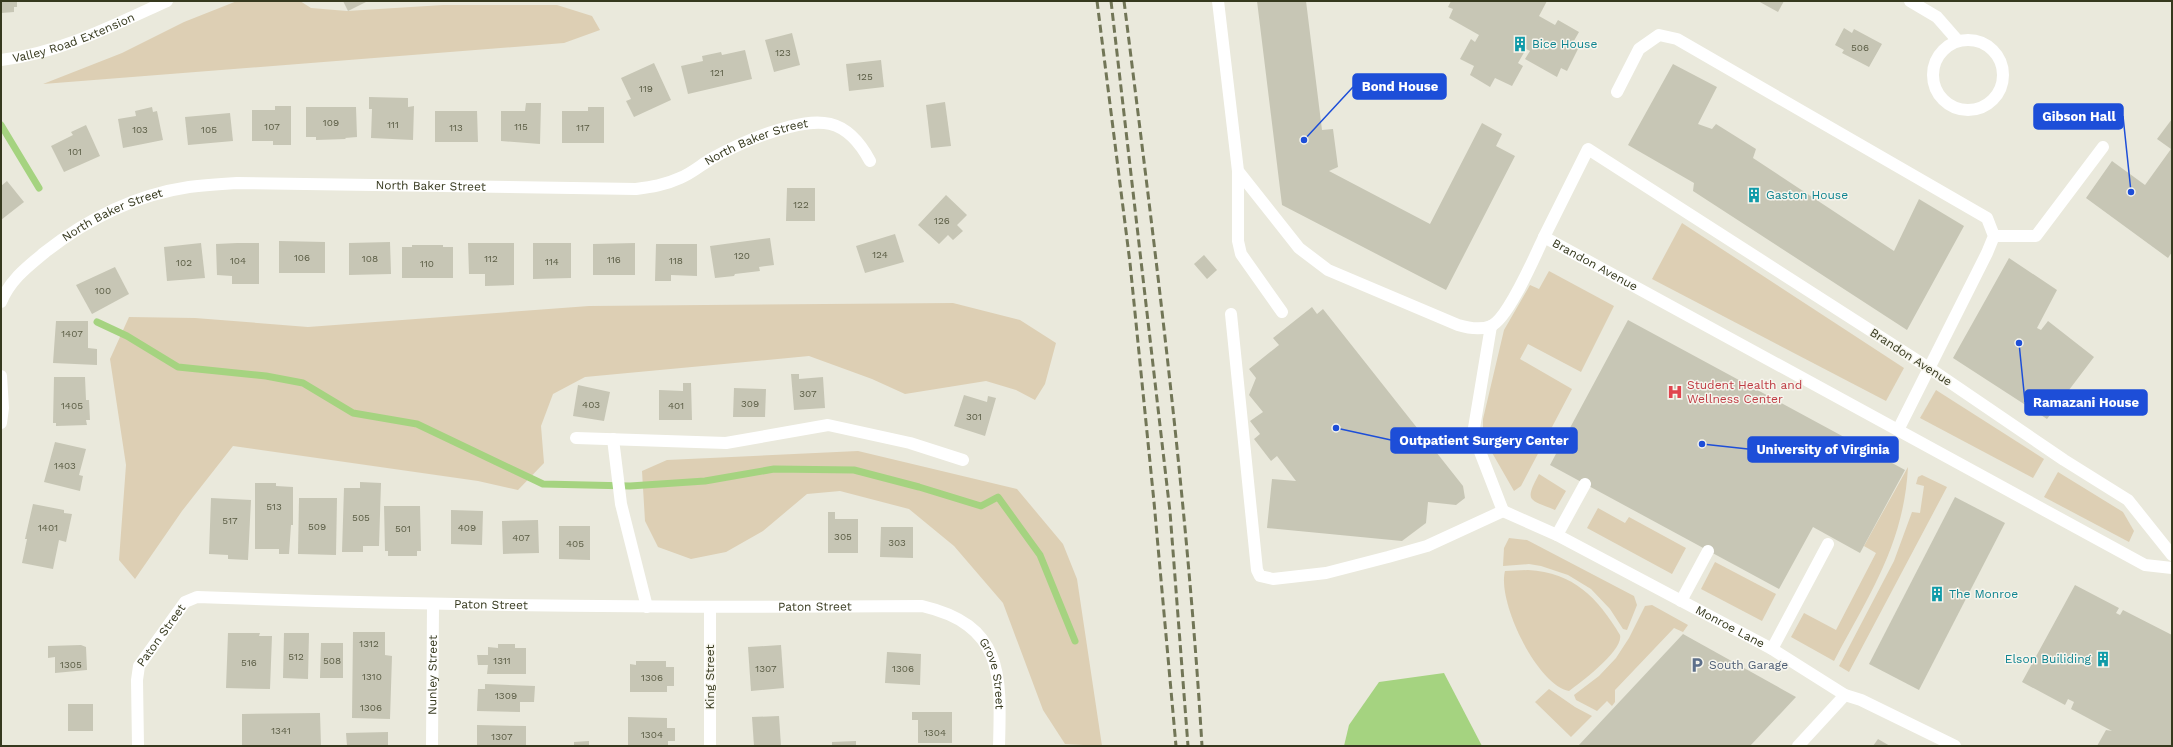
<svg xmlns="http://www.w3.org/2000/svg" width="2173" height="747" font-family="'Work Sans',sans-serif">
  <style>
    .green { fill: #ddcfb4 }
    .water { fill: #a5d380 }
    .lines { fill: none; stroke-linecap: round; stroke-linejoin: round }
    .stream { stroke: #a5d380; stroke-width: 7 }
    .building { fill: #c7c6b5 }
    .lane { stroke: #fff; stroke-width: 12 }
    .street { stroke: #fff; stroke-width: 12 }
    .rail { stroke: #727657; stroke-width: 3; stroke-dasharray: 8 4; stroke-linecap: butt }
    .labels { text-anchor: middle; stroke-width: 3; stroke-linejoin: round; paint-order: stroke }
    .number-label { font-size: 10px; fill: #5a5c44 }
    .street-label { font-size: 12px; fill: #36391e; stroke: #f6f5ed }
    .culture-label { font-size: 12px; fill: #0d838f; stroke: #f6f5ed; text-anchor: start }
    .health-label { font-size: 12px; fill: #be3a42; stroke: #f6f5ed; text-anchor: start }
    .service-label { font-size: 12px; fill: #4e5e75; stroke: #f6f5ed; text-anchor: start }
    .leader { fill: none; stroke: #1d4ed8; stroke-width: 1.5 }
    .callout-dot { fill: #1d4ed8; stroke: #f6f5ed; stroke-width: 1.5 }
    .callout { fill: #1d4ed8; stroke: #1d4ed8; stroke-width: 1.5 }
    .callout-label { font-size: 13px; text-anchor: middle; font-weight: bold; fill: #fff }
  </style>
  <rect width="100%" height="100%" fill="#eae9dc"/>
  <g class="green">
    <polygon points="237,1 300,1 311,8 347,11 443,5 557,5 592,16 600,30 564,43 43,84 122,53 184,22"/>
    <polygon points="1682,223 1904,368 1886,401 1652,279"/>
    <polygon points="1549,271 1614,306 1581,372 1528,344 1520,359 1572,389 1521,486 1514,491 1483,437 1483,419 1504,330 1530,285 1539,289"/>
    <polygon points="953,303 1020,320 1056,343 1045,384 1035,400 1016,390 986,381 905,394 872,379 809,356 585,377 553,394 541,426 544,463 518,490 478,481 233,446 182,511 135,579 119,560 126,465 110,359 129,317 195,318 308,327 589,306"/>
    <polygon points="1936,390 2044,459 2033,478 1920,418"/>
    <polygon points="858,451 1017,489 1063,544 1077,579 1102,746 1065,744 1043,710 1003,603 954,546 909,509 840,491 807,494 763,531 726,552 691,559 658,547 645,521 642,471 667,460"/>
    <path d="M1908 467C1904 544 1869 595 1834 661L1791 637 1804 613 1836 630 1876 553 1864 546Z"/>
    <polygon points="2058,472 2123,512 2134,531 2129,542 2044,497"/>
    <path d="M1539 474 1566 491 1555 510C1529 499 1524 502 1539 474Z"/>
    <polygon points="1922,475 1947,487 1849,672 1839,666 1894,561 1912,512 1920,513 1924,486 1916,484 1918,477"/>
    <polygon points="1598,508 1625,523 1629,517 1686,548 1672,574 1587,528"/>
    <polygon points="1509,538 1527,540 1634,596 1637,605 1627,630 1623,629 1610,609 1591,589 1568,575 1541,566 1529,564 1503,566 1504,548"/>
    <polygon points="1715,562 1776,594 1762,621 1701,589"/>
    <path d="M1528 570C1574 573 1597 597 1620 635 1624 650 1580 683 1569 691 1537 685 1497 602 1505 571Z"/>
    <polygon points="1652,605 1688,625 1683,632 1674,628 1615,690 1615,702 1612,706 1607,701 1597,711 1576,700 1574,695 1599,676 1616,658 1629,638 1645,606"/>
    <polygon points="1549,689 1575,707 1592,716 1571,737 1535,702"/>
  </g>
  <polygon class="water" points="1444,673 1482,746 1344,746 1349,725 1379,682"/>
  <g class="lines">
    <g class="stream">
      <polyline points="1,125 39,188"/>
      <polyline points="97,322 127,336 178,367 266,376 303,383 353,413 417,424 543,484 630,486 705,481 774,469 854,470 919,487 981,506 998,497 1040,555 1075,641"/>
    </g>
  </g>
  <g class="building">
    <polygon points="1,1 17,1 17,7 14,7 14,12 1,13"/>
    <polygon points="343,1 368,1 348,11"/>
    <polygon points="1257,1 1306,1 1322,130 1333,129 1338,167 1329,171 1430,224 1482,123 1502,134 1496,146 1515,156 1446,290 1282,205"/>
    <polygon points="1451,1 1547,1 1539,16 1555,25 1558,20 1579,32 1571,46 1578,49 1567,71 1561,68 1557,77 1525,59 1530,51 1526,49 1518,63 1523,66 1512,86 1495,78 1490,87 1470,75 1474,66 1460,59 1471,39 1475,42 1479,35 1449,18 1453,9 1448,7"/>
    <polygon points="1758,1 1784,1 1778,12"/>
    <polygon points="1844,28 1852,33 1854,29 1882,44 1869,67 1842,53 1844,50 1835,45"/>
    <polygon points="792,33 800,65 774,72 765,40"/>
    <polygon points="745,50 752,79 688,94 681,66 703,61 702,56 721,52 722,55"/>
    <polygon points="881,60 884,87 849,91 846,64"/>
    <polygon points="654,63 671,100 634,117 626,101 631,99 621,78"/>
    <polygon points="1673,64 1717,87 1698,124 1712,129 1716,124 1756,149 1753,158 1894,251 1919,199 1964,226 1907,330 1693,191 1694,183 1628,145"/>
    <polygon points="369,97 408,98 408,107 414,106 413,140 371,138 372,109 369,109"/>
    <polygon points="945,102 951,146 931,148 926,105"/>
    <polygon points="526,103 541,103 540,144 501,141 501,111 525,111"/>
    <polygon points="275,106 291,106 291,145 273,145 273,141 252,141 252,110 275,110"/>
    <polygon points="152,107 153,112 157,111 163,140 123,148 118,119 136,116 135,111"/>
    <polygon points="306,107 356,107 357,137 345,138 346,139 316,140 316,137 306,137"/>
    <polygon points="588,107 604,107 604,143 562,143 562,111 588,111"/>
    <polygon points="435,111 477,111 478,142 435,142"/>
    <polygon points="230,113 233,141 188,145 185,117"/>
    <polygon points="2172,119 2172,252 2168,258 2086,198 2112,161 2145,185 2171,149 2157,139"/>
    <polygon points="86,125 100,156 64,172 51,146 73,135 71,132"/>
    <polygon points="7,181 24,202 1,220 1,186"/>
    <polygon points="787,188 815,188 815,221 786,221"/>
    <polygon points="946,195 967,215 957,225 963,231 953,240 948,235 939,244 918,225"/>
    <polygon points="895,234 904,262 865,273 856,246"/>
    <polygon points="770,238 774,265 759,267 760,271 735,274 734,276 715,278 710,246"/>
    <polygon points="279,241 325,242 325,273 279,273"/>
    <polygon points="390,242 391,274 349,275 349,243"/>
    <polygon points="201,243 205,278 167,281 164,247"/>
    <polygon points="237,243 259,243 259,284 232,284 232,276 217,275 216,244"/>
    <polygon points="468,243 514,243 514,285 485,286 485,274 469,274"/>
    <polygon points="533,243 571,243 571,278 533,279"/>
    <polygon points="635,243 635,275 593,275 593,244"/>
    <polygon points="656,244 697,244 697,276 671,275 671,281 655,281"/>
    <polygon points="412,245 443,245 443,247 453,247 453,278 402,278 402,247 412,247"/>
    <polygon points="1204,255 1217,270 1207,279 1194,264"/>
    <polygon points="2009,258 2057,290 2037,328 2041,330 2048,321 2094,357 2047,419 1953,358"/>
    <polygon points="115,267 129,294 92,314 76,285"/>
    <polygon points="1312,307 1317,314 1323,309 1463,486 1465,498 1456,505 1428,502 1426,523 1402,541 1267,528 1272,479 1296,481 1277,456 1271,461 1254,439 1260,434 1250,421 1263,412 1249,395 1256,378 1249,369 1279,345 1273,338"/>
    <polygon points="1628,320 1905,470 1860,553 1813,527 1779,589 1550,465"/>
    <polygon points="56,321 88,321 88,348 97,349 97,365 53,363"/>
    <polygon points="791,374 799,374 799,379 823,377 825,408 794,410"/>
    <polygon points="54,377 85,377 86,400 89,400 90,420 86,420 87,425 56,426 56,423 53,423"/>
    <polygon points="683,383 691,383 692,420 659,420 659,390 683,391"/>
    <polygon points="578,385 610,392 604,421 573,416"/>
    <polygon points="734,388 766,389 765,417 733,417"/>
    <polygon points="964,395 987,402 988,396 996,398 985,436 954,426"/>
    <polygon points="55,442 86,449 79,475 83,476 80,491 44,482"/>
    <polygon points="360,482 381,483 379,546 363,546 363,552 342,552 344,488 360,488"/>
    <polygon points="255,483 276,483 276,486 293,487 293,525 291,525 289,554 279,554 279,549 255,549"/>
    <polygon points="1955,497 2005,523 1919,690 1869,664"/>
    <polygon points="211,498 251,500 248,560 228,559 228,555 209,554"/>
    <polygon points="299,498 337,498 336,555 298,554"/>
    <polygon points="33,504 64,510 64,513 72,514 66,542 59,540 53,569 22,563 27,539 25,539"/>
    <polygon points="384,506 420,506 421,551 417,551 417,556 388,556 388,551 385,551"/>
    <polygon points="451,510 483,511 482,545 451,544"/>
    <polygon points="828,512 835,512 835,519 858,519 858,553 828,553"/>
    <polygon points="538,520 539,553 503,554 502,521"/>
    <polygon points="559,526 590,526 590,560 559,559"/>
    <polygon points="881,527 913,527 913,558 880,557"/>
    <polygon points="2075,585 2119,608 2116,613 2120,615 2123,610 2172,635 2172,746 2097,746 2106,730 2112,731 2071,709 2074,702 2068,699 2065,705 2022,682"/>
    <polygon points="353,632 385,632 385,655 392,656 390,719 352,718"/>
    <polygon points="228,633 260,633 259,636 272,636 270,689 226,688"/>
    <polygon points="284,633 309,633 308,679 283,678"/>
    <polygon points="1683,634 1796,697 1750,746 1578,746"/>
    <polygon points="321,643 343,643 343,678 320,678"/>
    <polygon points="498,644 515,644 515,648 526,648 526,674 487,674 488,665 478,665 477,655 488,655 488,647 498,648"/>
    <polygon points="81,645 86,647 87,670 55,673 55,657 48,658 48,646"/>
    <polygon points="781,645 784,688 751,691 748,647"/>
    <polygon points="887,652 921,654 920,685 885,683"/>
    <polygon points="636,661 666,661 666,667 674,667 674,686 667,686 667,692 630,692 630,664 636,665"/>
    <polygon points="485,684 535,686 534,702 520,702 520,712 477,711 478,689 485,689"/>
    <rect x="68" y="704" width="25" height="27"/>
    <polygon points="912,712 952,712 952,743 918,743 918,720 912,720"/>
    <polygon points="320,713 321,746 242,746 242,714"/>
    <polygon points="779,716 781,746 754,746 752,717"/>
    <polygon points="628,717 667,718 667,728 675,728 675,741 668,741 668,746 628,746"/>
    <polygon points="477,725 526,726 526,746 477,746"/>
    <polygon points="388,732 388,746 347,746 346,733"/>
    <polygon points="1878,739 1890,746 1873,746"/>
    <polygon points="589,741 589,746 574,746 574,742"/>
    <polygon points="856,741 856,746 832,746 832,742"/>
  </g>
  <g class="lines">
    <g class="lane">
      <path d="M1218 1 1238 171 1299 248 1328 270 1458 325C1468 328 1481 330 1491 326 1508 319 1535 256 1544 237"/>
      <polyline points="1617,92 1639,49 1659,35 1677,39 1987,218 1994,236 1987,253 1898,430"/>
      <polyline points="1238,171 1238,241 1241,254 1282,312"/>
      <polyline points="1994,236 2036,236 2103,147"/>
      <polyline points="1231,314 1257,570 1260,576 1273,579 1326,573 1388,557 1427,546 1503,511 1477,444 1474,428 1491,326"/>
      <polyline points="1557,535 1585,484"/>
      <polyline points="1681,601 1708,551"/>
      <polyline points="1772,649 1828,544"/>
    </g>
    <g class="street">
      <polyline points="1910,1 1937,17 1958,41"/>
      <circle cx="1968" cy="75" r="35"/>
      <path id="s1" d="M1 60C60 53 114 25 167 1"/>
      <path id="s2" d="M1 302C10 280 27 267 44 253 87 219 135 195 189 187 205 185 221 184 237 183L636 189C651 187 665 185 680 178 691 174 701 165 711 159 731 148 753 138 775 131 819 117 846 116 870 161"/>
      <polyline points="1,376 3,408 1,423"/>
      <polyline points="576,438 726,443 828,425 910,443 963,460"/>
      <polyline points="613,439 621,504 647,607"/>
      <path id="s3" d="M1503 511 1557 535 1772 649 1845 695 1861 700 1955 746"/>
      <path id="s4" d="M2172 555 2128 500 2064 460 1929 368 1588 149 1544 237 2145 565 2172 568"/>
      <polyline points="710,608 710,746"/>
      <path id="s5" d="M138 746 137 680 139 666 185 602 197 597C439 606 680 608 922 606 1004 625 1001 676 999 746"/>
      <path id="s6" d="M432 746 433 605"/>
      <polyline points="1798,746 1845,695"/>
    </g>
    <g class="rail">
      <polyline points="1097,1 1130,263 1154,502 1176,746"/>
      <polyline points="1111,1 1170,512 1188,746"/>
      <path d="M1124 1C1155 249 1187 497 1202 746"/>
    </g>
  </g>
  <defs>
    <symbol id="building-bare" viewBox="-9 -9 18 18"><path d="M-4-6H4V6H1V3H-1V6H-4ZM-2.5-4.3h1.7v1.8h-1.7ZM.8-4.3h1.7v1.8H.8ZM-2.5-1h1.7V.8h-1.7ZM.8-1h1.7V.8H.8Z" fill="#0f9aa8" stroke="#f6f5ed" stroke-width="2.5" paint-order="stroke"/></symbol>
    <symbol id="hospital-bare" viewBox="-9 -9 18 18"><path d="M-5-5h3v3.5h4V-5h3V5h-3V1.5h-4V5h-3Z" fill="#e0444e" stroke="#f6f5ed" stroke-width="2.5" paint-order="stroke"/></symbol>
    <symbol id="parking-bare" viewBox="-9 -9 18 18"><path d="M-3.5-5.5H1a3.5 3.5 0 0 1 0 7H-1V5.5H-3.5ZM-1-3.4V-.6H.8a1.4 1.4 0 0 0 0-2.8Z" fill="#5c6f8a" stroke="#f6f5ed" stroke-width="2.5" paint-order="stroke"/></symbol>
  </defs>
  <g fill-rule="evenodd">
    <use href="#building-bare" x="1509" y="33" width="22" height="22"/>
    <use href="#building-bare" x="1743" y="184" width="22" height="22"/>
    <use href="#hospital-bare" x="1664" y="381" width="22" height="22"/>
    <use href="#building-bare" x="1926" y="583" width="22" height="22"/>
    <use href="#building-bare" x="2092" y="648" width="22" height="22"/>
    <use href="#parking-bare" x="1686" y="654" width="22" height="22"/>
  </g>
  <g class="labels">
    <g class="number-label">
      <text x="1860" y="51">506</text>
      <text x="783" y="56">123</text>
      <text x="717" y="76">121</text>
      <text x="865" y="80">125</text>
      <text x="646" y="92">119</text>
      <text x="331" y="126">109</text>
      <text x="393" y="128">111</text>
      <text x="272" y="130">107</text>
      <text x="521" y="130">115</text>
      <text x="456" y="131">113</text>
      <text x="583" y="131">117</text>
      <text x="140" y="133">103</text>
      <text x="209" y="133">105</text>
      <text x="75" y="155">101</text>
      <text x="801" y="208">122</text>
      <text x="942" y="224">126</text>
      <text x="880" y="258">124</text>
      <text x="742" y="259">120</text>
      <text x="302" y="261">106</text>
      <text x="370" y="262">108</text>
      <text x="491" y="262">112</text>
      <text x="614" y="263">116</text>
      <text x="238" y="264">104</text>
      <text x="676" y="264">118</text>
      <text x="552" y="265">114</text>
      <text x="184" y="266">102</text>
      <text x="427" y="267">110</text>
      <text x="103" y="294">100</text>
      <text x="72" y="337">1407</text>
      <text x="808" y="397">307</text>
      <text x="750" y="407">309</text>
      <text x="591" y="408">403</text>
      <text x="72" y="409">1405</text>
      <text x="676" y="409">401</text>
      <text x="974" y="420">301</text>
      <text x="65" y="469">1403</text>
      <text x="274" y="510">513</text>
      <text x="361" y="521">505</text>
      <text x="230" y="524">517</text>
      <text x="317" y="530">509</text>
      <text x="48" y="531">1401</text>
      <text x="467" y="531">409</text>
      <text x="403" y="532">501</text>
      <text x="843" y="540">305</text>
      <text x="521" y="541">407</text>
      <text x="897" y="546">303</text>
      <text x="575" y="547">405</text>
      <text x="369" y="647">1312</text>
      <text x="296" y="660">512</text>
      <text x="332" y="664">508</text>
      <text x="502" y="664">1311</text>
      <text x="249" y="666">516</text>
      <text x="71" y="668">1305</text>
      <text x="766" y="672">1307</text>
      <text x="903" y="672">1306</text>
      <text x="372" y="680">1310</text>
      <text x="652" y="681">1306</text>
      <text x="506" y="699">1309</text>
      <text x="371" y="711">1306</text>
      <text x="281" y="734">1341</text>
      <text x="935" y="736">1304</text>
      <text x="652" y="738">1304</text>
      <text x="502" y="740">1307</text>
    </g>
    <g class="street-label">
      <text dy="4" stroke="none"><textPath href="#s1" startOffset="76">Valley Road Extension</textPath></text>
      <text dy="4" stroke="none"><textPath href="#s2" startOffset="805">North Baker Street</textPath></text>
      <text dy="4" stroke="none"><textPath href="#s2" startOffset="469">North Baker Street</textPath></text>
      <text dy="4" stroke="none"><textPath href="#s2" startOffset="145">North Baker Street</textPath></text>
      <text dy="4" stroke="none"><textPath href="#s4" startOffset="871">Brandon Avenue</textPath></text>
      <text transform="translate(1911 357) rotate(33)" y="4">Brandon Avenue</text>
      <text dy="4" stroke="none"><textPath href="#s5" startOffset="466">Paton Street</textPath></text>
      <text dy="4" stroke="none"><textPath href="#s5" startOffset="790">Paton Street</textPath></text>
      <text dy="4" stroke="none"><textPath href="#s3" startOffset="255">Monroe Lane</textPath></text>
      <text dy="4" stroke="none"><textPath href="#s5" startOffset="118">Paton Street</textPath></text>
      <text dy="4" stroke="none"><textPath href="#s6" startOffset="71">Nunley Street</textPath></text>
      <text dy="4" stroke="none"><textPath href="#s5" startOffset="1004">Grove Street</textPath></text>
      <text transform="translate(710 677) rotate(-90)" y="4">King Street</text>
    </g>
    <g class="culture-label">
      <text x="1532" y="48">Bice House</text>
      <text x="1766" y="199">Gaston House</text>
      <text x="1949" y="598">The Monroe</text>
      <text x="2091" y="663" text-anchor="end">Elson Builiding</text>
    </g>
    <g class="health-label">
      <text x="1687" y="389">Student Health and<tspan x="1687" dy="14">Wellness Center</tspan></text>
    </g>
    <g class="service-label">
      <text x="1709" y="669">South Garage</text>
    </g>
  </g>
  <path class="leader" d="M1304 140L1353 87M2131 192L2123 116M2019 343L2025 402M1336 428L1391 440M1702 444L1748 449"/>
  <g class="callout-dot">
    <circle cx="1304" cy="140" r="4"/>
    <circle cx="2131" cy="192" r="4"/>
    <circle cx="2019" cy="343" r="4"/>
    <circle cx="1336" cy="428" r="4"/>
    <circle cx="1702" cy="444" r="4"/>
  </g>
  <g class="callout">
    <rect x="1353" y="74" width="93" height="25" rx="4"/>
    <rect x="2034" y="104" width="89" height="25" rx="4"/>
    <rect x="2025" y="390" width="122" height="25" rx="4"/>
    <rect x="1391" y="428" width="186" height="25" rx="4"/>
    <rect x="1748" y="437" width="150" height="25" rx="4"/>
  </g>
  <g class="callout-label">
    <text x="1400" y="91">Bond House</text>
    <text x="2079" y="121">Gibson Hall</text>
    <text x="2086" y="407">Ramazani House</text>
    <text x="1484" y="445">Outpatient Surgery Center</text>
    <text x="1823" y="454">University of Virginia</text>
  </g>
  <rect width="2173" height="747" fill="none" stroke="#36391e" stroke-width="4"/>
</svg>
